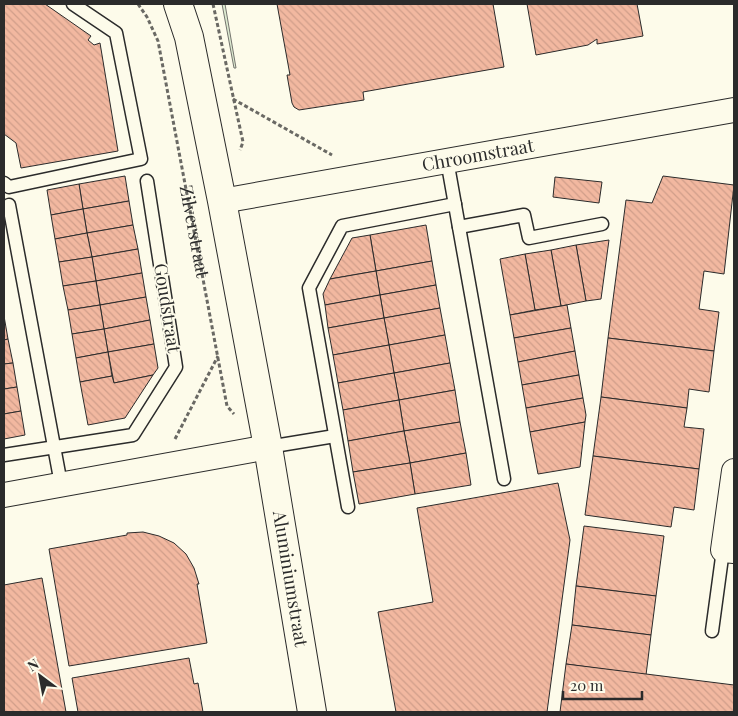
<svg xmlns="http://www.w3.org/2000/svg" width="738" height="716" font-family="'Playfair Display',serif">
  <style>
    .grass { fill: #deebd1; stroke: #74746e }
    .building { fill: url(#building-back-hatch); stroke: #2b2b2b }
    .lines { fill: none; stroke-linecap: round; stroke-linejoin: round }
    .service-casing { stroke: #2b2b2b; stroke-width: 15 }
    .minor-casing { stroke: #2b2b2b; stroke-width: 26 }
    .tertiary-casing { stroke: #2b2b2b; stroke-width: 30 }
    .path { stroke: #6a6964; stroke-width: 3; stroke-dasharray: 4 2.5; stroke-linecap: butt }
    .service { stroke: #fdfbea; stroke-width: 12 }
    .minor { stroke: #fdfbea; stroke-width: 24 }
    .tertiary { stroke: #fdfbea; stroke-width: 28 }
    .labels { text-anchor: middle; stroke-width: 4; stroke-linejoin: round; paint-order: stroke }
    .street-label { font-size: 18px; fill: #2b2b2b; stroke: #fdfbea }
  </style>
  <defs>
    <pattern id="building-back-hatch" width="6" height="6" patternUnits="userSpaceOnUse" patternTransform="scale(1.25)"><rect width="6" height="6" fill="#f2b8a0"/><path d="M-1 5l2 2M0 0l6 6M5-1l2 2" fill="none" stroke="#d09e8a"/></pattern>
  </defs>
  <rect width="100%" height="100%" fill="#fdfbea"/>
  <polygon class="grass" points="222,4 225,4 236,68 234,68"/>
  <g class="building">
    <polygon points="4,4 45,4 91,36 88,40 94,45 100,43 118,151 21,168 16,143 4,134"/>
    <polygon points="277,4 493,4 504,67 363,92 364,100 299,110 294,107 292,103 287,75 290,75"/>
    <polygon points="527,4 637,4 643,36 597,44 597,39 588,45 536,55"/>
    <polygon points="125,176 129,201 83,209 79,184"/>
    <polygon points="663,176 734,185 724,274 704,271 699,309 719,312 714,351 608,338 626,200 652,203"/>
    <polygon points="555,177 602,182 599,203 553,197"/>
    <polygon points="79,184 83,209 51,215 47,190"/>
    <polygon points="129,201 133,225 87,233 83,209"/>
    <polygon points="83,209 87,233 55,239 51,215"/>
    <polygon points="133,225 138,249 92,257 87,233"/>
    <polygon points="426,225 432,261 376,271 370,235"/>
    <polygon points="87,233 92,257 59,262 55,239"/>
    <polygon points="370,235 376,271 330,279 352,238"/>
    <polygon points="609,240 601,299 586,301 576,245"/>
    <polygon points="576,245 586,301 561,306 551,250"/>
    <polygon points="138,249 142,273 96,281 92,257"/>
    <polygon points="551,250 561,306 535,310 525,254"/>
    <polygon points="525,254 535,310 510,315 500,259"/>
    <polygon points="92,257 96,281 63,286 59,262"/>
    <polygon points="432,261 436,285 380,295 376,271"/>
    <polygon points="376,271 380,295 325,305 323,294 330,279"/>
    <polygon points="142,273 146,297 100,305 96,281"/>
    <polygon points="96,281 100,305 68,310 63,286"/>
    <polygon points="436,285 440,308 384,318 380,295"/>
    <polygon points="380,295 384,318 328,328 325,305"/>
    <polygon points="146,297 150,320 104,329 100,305"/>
    <polygon points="100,305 104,329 72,334 68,310"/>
    <polygon points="567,305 571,328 514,338 510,315"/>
    <polygon points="440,308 445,335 389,345 384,318"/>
    <polygon points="4,316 8,339 4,340"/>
    <polygon points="384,318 389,345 333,355 328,328"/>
    <polygon points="150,320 154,344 108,352 104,329"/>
    <polygon points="571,328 575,351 518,362 514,338"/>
    <polygon points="104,329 108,352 76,358 72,334"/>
    <polygon points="445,335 450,363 394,373 389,345"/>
    <polygon points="608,338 714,351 709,392 689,389 687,408 601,397"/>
    <polygon points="8,339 13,363 4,364 4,340"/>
    <polygon points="154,344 158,368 153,375 114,383 108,352"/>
    <polygon points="389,345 394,373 338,383 333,355"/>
    <polygon points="575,351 579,375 522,385 518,362"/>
    <polygon points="108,352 112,376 80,382 76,358"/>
    <polygon points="13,363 17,387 4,389 4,364"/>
    <polygon points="450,363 455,390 399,400 394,373"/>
    <polygon points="394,373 399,400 343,410 338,383"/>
    <polygon points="153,375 125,418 88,425 80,382 112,376 114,383"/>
    <polygon points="579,375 583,398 526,408 522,385"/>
    <polygon points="17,387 21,411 4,414 4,389"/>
    <polygon points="455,390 460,422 404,431 399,400"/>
    <polygon points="601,397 687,408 684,427 704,429 699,469 593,456"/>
    <polygon points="583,398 586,415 585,422 530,432 526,408"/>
    <polygon points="399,400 404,431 348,441 343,410"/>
    <polygon points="21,411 25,435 4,439 4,414"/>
    <polygon points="460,422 466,453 410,463 404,431"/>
    <polygon points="585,422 580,467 538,474 530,432"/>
    <polygon points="404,431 410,463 353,472 348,441"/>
    <polygon points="466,453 471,485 415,494 410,463"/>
    <polygon points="593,456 699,469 694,510 674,507 671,527 585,515"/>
    <polygon points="410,463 415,494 359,504 353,472"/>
    <polygon points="558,483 570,540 547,712 396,712 378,612 433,602 417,508"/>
    <polygon points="584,526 664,536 656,596 576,586"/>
    <polygon points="143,532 159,536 174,543 186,554 194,568 199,584 197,584 207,643 69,666 49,549 127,535 127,533"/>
    <polygon points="42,578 66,712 4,712 4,585"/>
    <polygon points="576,586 656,596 651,635 572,625"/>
    <polygon points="572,625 651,635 646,675 566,664"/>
    <polygon points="189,658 194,684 198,683 203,712 78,712 72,678"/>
    <polygon points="566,664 734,685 734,712 560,712"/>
  </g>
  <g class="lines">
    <defs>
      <g id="service">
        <polyline points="447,160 504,479"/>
        <polyline points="4,183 9,187 141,159 116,33 73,4"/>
        <polyline points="9,205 61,484"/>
        <polyline points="459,227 524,215 529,238 602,224"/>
        <polyline points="268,447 335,436"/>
        <polyline points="4,455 133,435 176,367 147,181"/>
        <polyline points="348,507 309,288 342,226 455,204"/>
        <polyline points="712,631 723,550"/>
      </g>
      <g id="minor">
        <path id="s2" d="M222 201 734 110"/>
        <polyline points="734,471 723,550 734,551"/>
        <polyline points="4,495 268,447"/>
      </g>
      <g id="tertiary">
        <path id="s3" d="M178 4 189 37 222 201 268 447 312 712"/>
      </g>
    </defs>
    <use href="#service" class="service-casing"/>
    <use href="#minor" class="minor-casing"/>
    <use href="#tertiary" class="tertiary-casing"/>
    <g class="path">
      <path id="s1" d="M138 4 147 17 158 41 227 406 234 414"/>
      <polyline points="213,4 243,142 240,150"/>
      <polyline points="233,99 332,155"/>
      <polyline points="175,439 218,356"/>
    </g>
    <use href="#service" class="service"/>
    <use href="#minor" class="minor"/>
    <use href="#tertiary" class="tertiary"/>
  </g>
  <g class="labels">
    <g class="street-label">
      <text dy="6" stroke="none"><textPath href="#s2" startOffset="260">Chroomstraat</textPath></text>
      <text dy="6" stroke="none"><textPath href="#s1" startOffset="236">Zilverstraat</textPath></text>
      <text transform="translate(167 308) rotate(81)" y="6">Goudstraat</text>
      <text dy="6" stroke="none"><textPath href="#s3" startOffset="586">Aluminiumstraat</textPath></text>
    </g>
  </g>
  <rect width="738" height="716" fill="none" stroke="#2b2b2b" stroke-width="10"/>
  <g transform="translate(40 676) rotate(328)" stroke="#fdfbea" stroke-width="4" paint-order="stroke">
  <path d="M0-4L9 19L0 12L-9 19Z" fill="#2b2b2b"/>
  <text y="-8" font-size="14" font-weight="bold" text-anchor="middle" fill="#2b2b2b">N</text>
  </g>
  <path d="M563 691v8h79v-8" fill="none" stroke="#2b2b2b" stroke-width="2.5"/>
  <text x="570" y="691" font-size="15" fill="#2b2b2b" stroke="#fdfbea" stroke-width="4" paint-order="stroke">20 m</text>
</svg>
